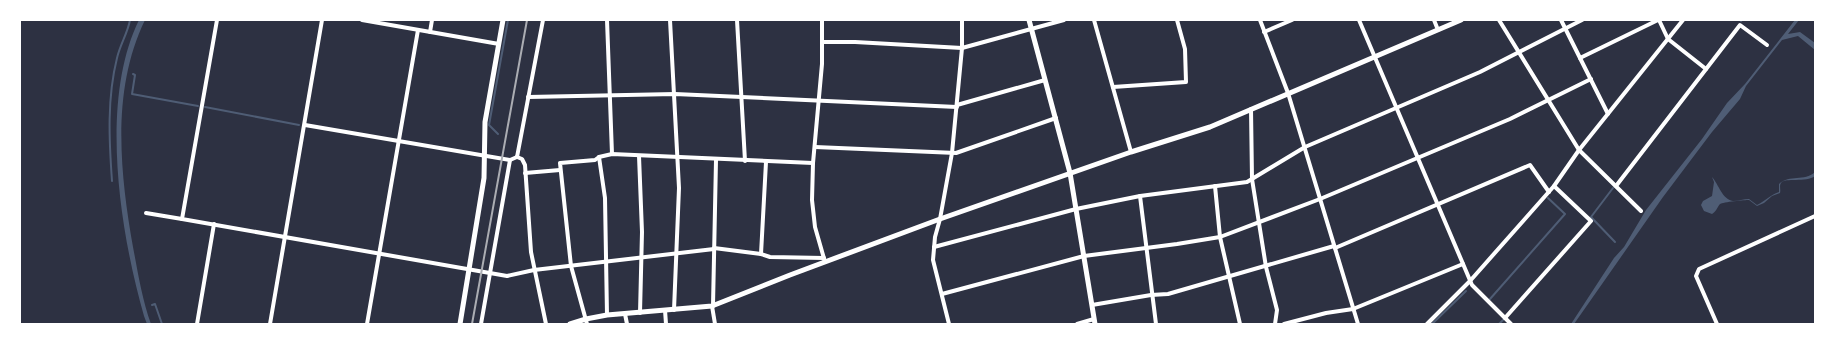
<svg xmlns="http://www.w3.org/2000/svg" width="1835" height="344" font-family="'IBM Plex Sans',sans-serif">
  <style>
    .water { fill: #4f5d75 }
    .lines { fill: none; stroke-linecap: round; stroke-linejoin: round }
    .stream { stroke: #4f5d75; stroke-width: 2 }
    .minor { stroke: #fff; stroke-width: 4 }
    .tertiary { stroke: #fff; stroke-width: 5 }
    .rail { stroke: #abadb3; stroke-width: 2 }
  </style>
  <rect width="100%" height="100%" fill="#2d3142"/>
  <g class="water">
    <path d="M139 20H145C111 90 120 173 133 247 138 273 142 299 151 324H147L144 316C120 232 99 101 139 20Z"/>
    <polygon points="1795,20 1799,20 1788,34 1800,32 1815,43 1815,50 1798,36 1782,40 1746,86 1740,99 1712,132 1663,197 1574,324 1571,324 1614,258 1624,247 1646,210 1702,139 1727,103 1745,84"/>
    <path d="M1815 172V176C1806 183 1785 177 1781 183 1779 186 1781 190 1780 193L1772 196 1764 203 1757 206 1749 200C1745 200 1723 202 1720 204 1717 207 1717 211 1712 214L1704 211 1701 205 1703 201 1712 196 1714 182 1712 177C1719 185 1722 199 1733 201 1738 201 1744 199 1749 199L1757 205C1765 201 1770 195 1779 192V184C1790 174 1804 182 1815 172Z"/>
  </g>
  <g class="lines">
    <g class="stream">
      <polyline points="1741,21 1742,20"/>
      <polyline points="133,74 135,75 132,94 198,106"/>
      <polyline points="205,107 299,125"/>
      <polyline points="498,134 489,125 508,20"/>
      <path d="M112 181C109 140 107 98 117 58 120 45 128 32 130 20"/>
      <polyline points="1613,188 1591,217 1615,242"/>
      <polyline points="1490,299 1565,214 1548,198"/>
      <polyline points="152,305 155,304 162,324"/>
      <polyline points="1432,324 1466,291"/>
      <polyline points="1499,324 1503,320"/>
    </g>
    <g class="minor">
      <polyline points="217,20 182,219 507,276 534,270 714,249"/>
      <polyline points="362,20 499,44"/>
      <polyline points="607,20 612,154"/>
      <polyline points="670,20 679,188 674,310"/>
      <polyline points="737,20 745,161"/>
      <polyline points="822,20 822,64 813,163 812,200 815,227 825,262"/>
      <polyline points="1094,20 1131,152"/>
      <polyline points="1260,20 1288,93 1358,324"/>
      <polyline points="1359,20 1472,285 1511,324"/>
      <polyline points="1434,20 1438,30"/>
      <polyline points="1499,20 1579,150 1641,211"/>
      <polyline points="1561,20 1608,114"/>
      <polyline points="1659,20 1668,39 1706,69"/>
      <polyline points="430,32 432,20"/>
      <polyline points="1264,32 1292,20"/>
      <polyline points="823,42 855,42 962,48 1064,20"/>
      <polyline points="1580,58 1658,20"/>
      <polyline points="1113,87 1186,82 1185,49 1177,20"/>
      <polyline points="528,97 675,94 957,107"/>
      <polyline points="957,105 1045,80"/>
      <polyline points="1251,109 1252,179 1266,267 1277,310 1275,324"/>
      <polyline points="305,125 510,160 517,157"/>
      <polyline points="815,147 956,153 1056,118"/>
      <polyline points="639,156 642,232 640,313"/>
      <polyline points="517,157 522,159 525,165 531,252 546,324"/>
      <polyline points="517,157 543,20"/>
      <polyline points="599,157 605,198 607,315"/>
      <polyline points="525,173 560,170"/>
      <polyline points="1215,186 1220,237 1240,324"/>
      <polyline points="1616,186 1740,25 1767,45"/>
      <polyline points="1140,196 1156,324"/>
      <polyline points="146,213 182,219"/>
      <polyline points="934,247 1076,209 1140,196 1247,182 1305,147 1480,72 1582,20"/>
      <polyline points="714,248 761,254 770,257 824,258"/>
      <polyline points="1335,248 1530,165 1549,192"/>
      <polyline points="761,254 766,162"/>
      <polyline points="942,294 1084,256 1177,244 1220,237 1320,199 1510,119 1591,79"/>
      <polyline points="1092,305 1151,295 1168,294 1334,246"/>
      <polyline points="712,306 715,324"/>
      <polyline points="713,306 716,160"/>
      <polyline points="665,310 666,324"/>
      <polyline points="625,314 627,324"/>
      <polyline points="1505,318 1591,221 1554,186"/>
      <polyline points="197,324 214,224"/>
      <polyline points="270,324 322,20"/>
      <polyline points="367,324 418,30"/>
      <polyline points="481,324 510,160"/>
      <polyline points="587,324 571,266 560,163 595,160 599,157 612,154 813,163"/>
      <polyline points="949,324 933,260 935,237 940,219 952,153 962,48 962,20"/>
      <polyline points="1077,324 1094,319"/>
      <polyline points="1284,324 1326,313 1353,309 1463,264"/>
      <polyline points="1427,324 1470,281 1554,186 1579,150 1683,20"/>
      <polyline points="1717,324 1696,276 1699,269 1815,216"/>
    </g>
    <g class="tertiary">
      <polyline points="1029,20 1070,173 1095,324"/>
      <polyline points="460,324 484,178 485,122 503,20"/>
      <polyline points="570,324 586,319 607,315 712,306 790,275 940,219 1131,152 1210,127 1461,20"/>
    </g>
    <polyline class="rail" points="472,324 527,20"/>
  </g>
  <rect width="1835" height="344" fill="none" stroke="#ffffff" stroke-width="42"/>
</svg>
